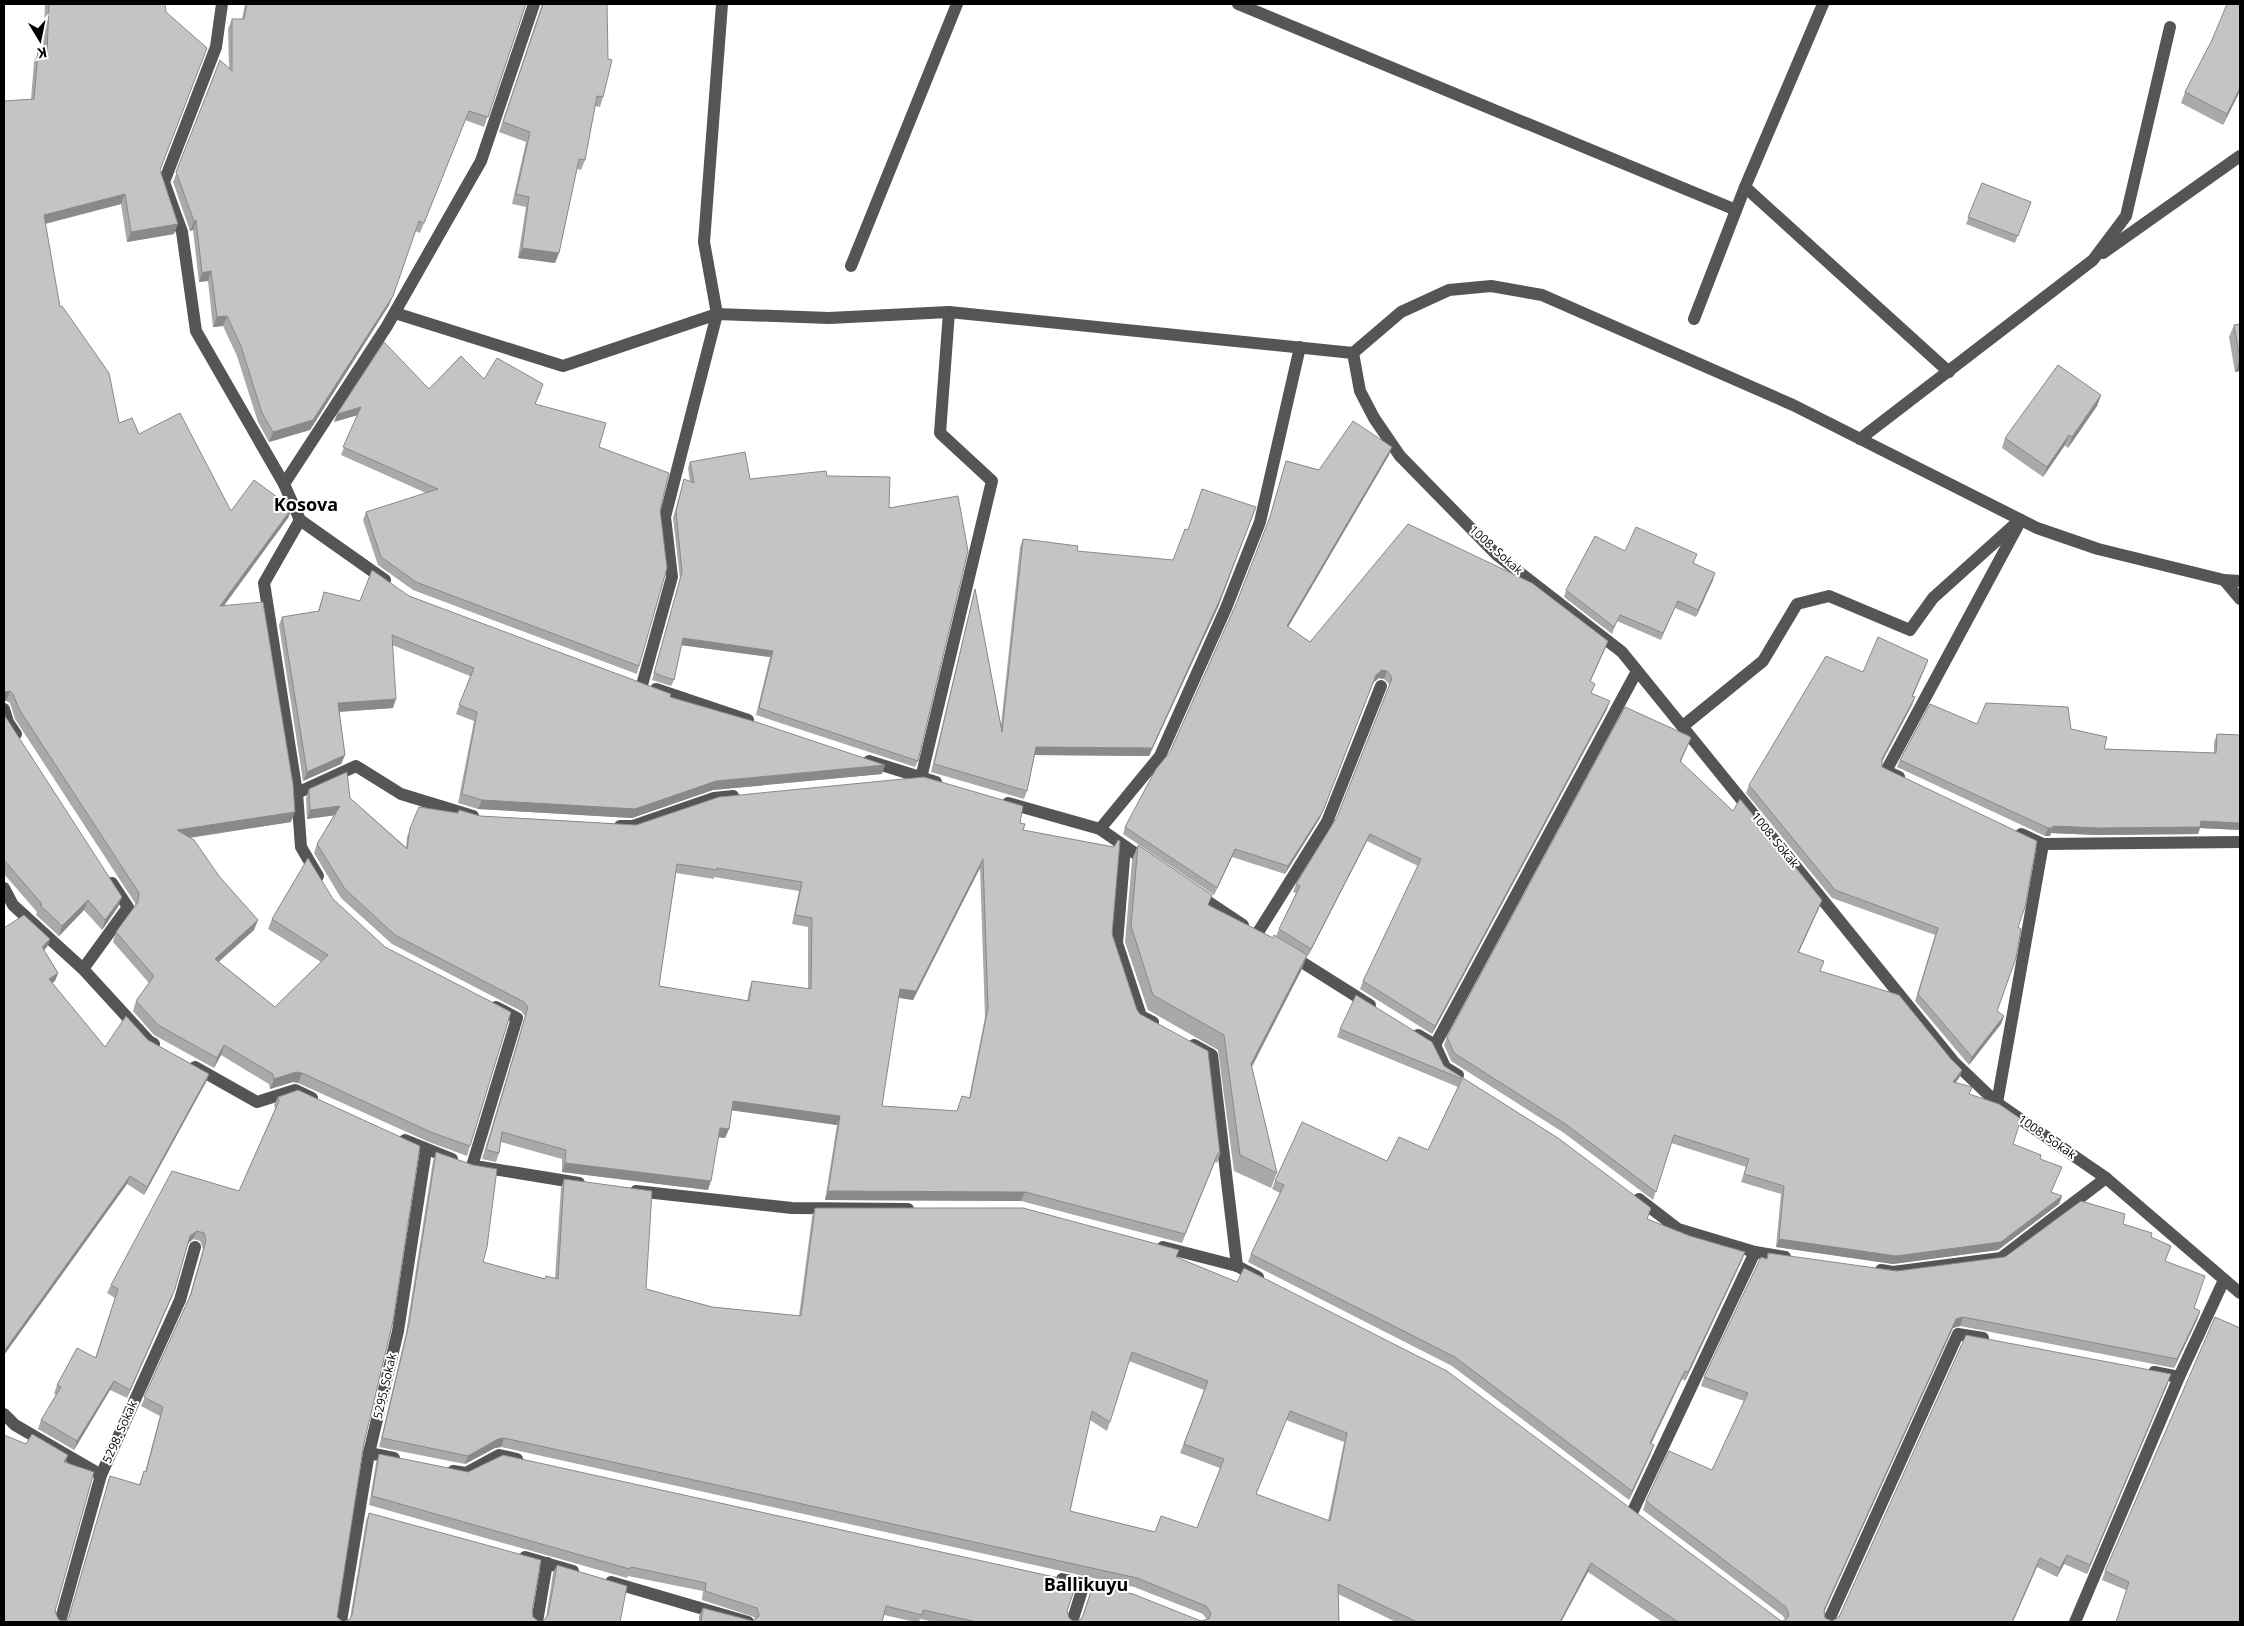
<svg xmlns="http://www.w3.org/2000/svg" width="2244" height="1626" font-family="'Open Sans',sans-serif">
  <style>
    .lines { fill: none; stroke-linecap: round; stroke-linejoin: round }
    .minor { stroke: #555; stroke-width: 12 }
    .wall { fill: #a9a9a9; fill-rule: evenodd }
    .shaded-wall { fill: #898989 }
    .building { fill: #c4c4c4; stroke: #898989; fill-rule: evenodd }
    .labels { text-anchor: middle; stroke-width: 4; stroke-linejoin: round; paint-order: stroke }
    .street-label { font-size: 12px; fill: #000; stroke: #fff }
    .district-label { font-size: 18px; font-weight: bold; fill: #000; stroke: #fff }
  </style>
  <rect width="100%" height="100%" fill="#fff"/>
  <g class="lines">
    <g class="minor">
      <polyline points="222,4 216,47 164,182 182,232 196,331 284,484 300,520 385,580"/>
      <polyline points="1238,4 1736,210"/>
      <polyline points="1745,187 1949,372"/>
      <polyline points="2103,253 2240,156"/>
      <polyline points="851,266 957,4"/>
      <polyline points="395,313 563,366 717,314 829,318 949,312 1353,353 1401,312 1449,290 1491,286 1542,295 1793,405 2037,528 2098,549 2224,580 2240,581"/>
      <polyline points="1694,319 1745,187 1823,4"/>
      <polyline points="1353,353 1360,391 1374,418 1400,456 1497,555 1622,652 1954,1062 1997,1103 2106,1178 2240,1293"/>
      <polyline points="1860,439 2093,260 2126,216 2170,27"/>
      <polyline points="284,484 387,326 481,161 534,4"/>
      <polyline points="300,520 264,583 297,793 301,847 318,876"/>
      <polyline points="2224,580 2240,599"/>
      <polyline points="642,685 672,577 665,517 717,314 704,242 722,4"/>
      <polyline points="656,689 748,720"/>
      <polyline points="4,709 8,722 16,734"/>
      <polyline points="1683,726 1763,661 1797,604 1829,596 1910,630 1933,598 2013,526"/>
      <polyline points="869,761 936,782"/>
      <polyline points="1899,777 1886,771 2021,520"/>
      <polyline points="914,778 921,778 992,481 940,433 949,312"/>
      <polyline points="297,793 356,766 401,794 473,816"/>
      <polyline points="1008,803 1100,829 1149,863"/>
      <polyline points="620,826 633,826 714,798 733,796"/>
      <polyline points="1100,829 1160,756 1226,608 1260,522 1300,347"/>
      <polyline points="2021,834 2043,844 2240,842"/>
      <polyline points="1125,847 1117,943 1141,1016 1153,1022"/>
      <polyline points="4,888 13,905 83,969 149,1041 154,1044"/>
      <polyline points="1195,893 1243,925"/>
      <polyline points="1257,934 1327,822 1381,686"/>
      <polyline points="1289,954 1370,1005"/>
      <polyline points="83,969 128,907 112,883"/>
      <polyline points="1418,1035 1435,1045 1445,1067 1458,1075"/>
      <polyline points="1194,1045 1212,1055 1237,1266"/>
      <polyline points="1435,1045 1637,671"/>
      <polyline points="195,1067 257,1102 295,1090 312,1098"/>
      <polyline points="1997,1103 2043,844"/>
      <polyline points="405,1140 452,1159"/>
      <polyline points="472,1166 517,1018 496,1007"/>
      <polyline points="481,1167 579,1183"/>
      <polyline points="636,1191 792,1208 908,1209"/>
      <polyline points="1639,1199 1678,1229 1755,1252 1785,1257"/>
      <polyline points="1163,1247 1237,1266 1258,1277"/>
      <polyline points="1881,1270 1893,1272 2001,1258 2106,1178"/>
      <polyline points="2154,1372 2179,1377"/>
      <polyline points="4,1414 15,1425 101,1475"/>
      <polyline points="369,1453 394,1458"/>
      <polyline points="453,1471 466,1473 499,1455 517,1459"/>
      <polyline points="1632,1513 1755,1252"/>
      <polyline points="525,1557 573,1571"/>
      <polyline points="1062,1579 1108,1589"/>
      <polyline points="611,1582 748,1622"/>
      <polyline points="60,1622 101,1475 180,1300 195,1247"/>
      <polyline points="341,1622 369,1453 398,1331 426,1150"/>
      <polyline points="537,1622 547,1563"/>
      <polyline points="1072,1622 1084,1584"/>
      <polyline points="1828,1622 1958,1334 1983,1338"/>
      <polyline points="2075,1622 2179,1377 2224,1280"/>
    </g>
  </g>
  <g class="wall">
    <polygon points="45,4 165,4 160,170 174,234 127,242 121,204 45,224 60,307 119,423 139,434 231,511 292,508 288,518 224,606 291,822 190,838 254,930 219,962 275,1007 321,962 268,929 272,919 308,858 470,1146 467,1156 429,1142 298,1083 293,1082 270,1089 269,1084 221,1055 214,1068 154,1035 133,1011 136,1001 149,983 113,942 116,932 135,906 135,903 15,719 10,703 6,701 31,99 34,62 38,52 43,52"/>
    <polygon points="245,4 526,4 484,127 465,120 420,233 415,231 389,305 310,430 269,442 258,422 237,356 223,326 213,327 208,281 199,282 193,230 190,231 173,182 220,60 229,68 228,29 232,19 242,19"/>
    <polygon points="542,4 603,97 600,107 595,106 585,160 581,170 577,169 559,253 555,263 518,258 526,207 512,204 526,142 499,132"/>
    <polygon points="2212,40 2240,91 2223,125 2181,103 2185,92"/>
    <polygon points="1982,183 2031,202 2015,243 1966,224"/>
    <polygon points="2240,324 2240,371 2235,372 2229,337 2234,325"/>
    <polygon points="484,379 541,392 535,404 599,447 660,510 639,666 637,674 413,590 378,565 363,520 366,512 426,493 341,455 357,415 334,422 429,389"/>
    <polygon points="2101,395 2097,406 2068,448 2065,445 2043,477 2002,448 2005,438"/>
    <polygon points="1389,455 1288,627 1310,642 1605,649 1590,681 1592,693 1607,709 1432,1034 1360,989 1363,981 1418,866 1367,841 1308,956 1276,936 1279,929 1296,893 1293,892 1296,884 1337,817 1389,688 1389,684 1384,679 1379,678 1373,683 1320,818 1285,874 1232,857 1214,895 1123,834 1125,827 1170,752 1236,604 1268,523 1286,461 1319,470"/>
    <polygon points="690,462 750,479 827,476 889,508 918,761 915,767 756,715 770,657 681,645 674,680 671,686 652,680 680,579 673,518 684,479 690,482 688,468"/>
    <polygon points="1023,539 1077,551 1219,605 1149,756 1035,755 1027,791 1024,799 931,772 973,597 975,589 1001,725 1020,547"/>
    <polygon points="1625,551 1693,563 1713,580 1696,617 1675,608 1661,640 1617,621 1612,634 1564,597 1566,590"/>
    <polygon points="324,592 360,601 409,596 670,697 882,774 713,790 632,818 478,809 458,803 474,721 456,714 470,676 392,645 393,708 339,712 345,755 341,764 303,781 279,625 282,617 318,611"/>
    <polygon points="1928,660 1913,696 1912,705 1882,762 1882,767 2018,927 1997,1011 2004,1016 2001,1024 1969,1065 1915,1001 1935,935 1832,898 1746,793 1749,785 1863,672"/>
    <polygon points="4,713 5,716 118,907 102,930 84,910 59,936 36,915 37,912 4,874"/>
    <polygon points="1977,724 2071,729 2104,749 2214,753 2214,742 2217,734 2240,735 2240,830 2200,828 2198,834 2096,835 2051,833 2050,836 2045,836 1897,767 1900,760"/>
    <polygon points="1691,738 1681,762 1819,908 1799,952 1820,971 1951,1059 1962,1070 1959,1078 1956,1082 1969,1094 2013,1144 2040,1159 2052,1193 2062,1196 2059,1204 1998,1250 1893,1264 1776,1247 1781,1194 1741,1182 1746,1167 1671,1143 1653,1200 1564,1133 1451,1061 1444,1045 1447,1037"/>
    <path d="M309 789 350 798 406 847 407 837 419 807 458 813 459 810 480 816 636 825 1020 823 1023 830 1112 934 1137 1010 1220 1154 1217 1163 1215 1162 1182 1243 1021 1201 825 1200 837 1125 731 1110 729 1129 725 1138 718 1137 708 1190 562 1172V1159L501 1142 499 1153 496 1162 482 1159 525 1016 521 1011 392 944 341 898 314 853 317 844 334 815 307 819 306 798ZM980 868 985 1017 969 1098 957 1111 882 1106 898 998 913 1000ZM676 873 714 879V877L799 891 792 924 808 927V989L752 981 749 990 747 1001 659 986Z"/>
    <polygon points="1138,845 1212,895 1208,905 1307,955 1301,971 1252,1067 1277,1173 1271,1188 1234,1171 1218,1050 1148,1010 1125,942 1132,860"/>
    <polygon points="4,928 50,939 47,947 44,950 58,973 55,981 52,983 105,1047 148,1040 209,1074 206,1082 144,1195 127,1184 4,1355"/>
    <polygon points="1340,1029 1444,1066 1558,1138 1647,1219 1690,1236 1745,1252 1742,1260 1685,1381 1682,1379 1651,1444 1651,1453 1629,1500 1452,1366 1248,1262 1251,1254 1280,1193 1272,1189 1275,1181 1387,1161 1428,1150 1458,1087 1337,1037"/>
    <polygon points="278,1097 364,1443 337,1617 343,1622 350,1619 366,1521 369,1513 532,1612 533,1617 538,1621 543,1621 546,1618 553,1573 557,1565 620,1622 4,1622 26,1444 68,1455 65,1463 55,1611 58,1619 61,1621 68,1620 110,1476 139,1485 144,1471 145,1472 160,1416 141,1406 189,1298 203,1249 200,1241 193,1239 188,1244 172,1297 127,1398 110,1390 74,1450 38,1429 41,1420 56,1395 54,1394 57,1385 95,1358 115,1298 107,1293 111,1285 239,1191 275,1109 274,1105"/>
    <path d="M436 1152 483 1262 545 1279 555 1278 561 1188 564 1179 646 1289 712 1307 799 1316 812 1217 815 1208 1176 1257 1781 1621 1785 1620 1783 1616 1643 1510 1646 1501 1712 1470 1744 1401 1701 1386 1704 1377 1766 1259 1897 1271 2005 1257 2123 1224 2171 1246 2165 1261 2194 1308 2200 1311 2197 1320 2174 1368 1960 1326 1953 1328 1824 1611 1825 1618 1832 1621 2168 1383 2087 1574 2064 1564 2057 1577 2037 1567 2013 1622H1662L1588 1572 1561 1622H1396L1338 1594 1339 1622H935L920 1619 919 1622H915L884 1615 882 1622H699V1616L703 1608 753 1621 755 1620 754 1617 702 1600 703 1591 628 1576 627 1578 369 1505 376 1463 379 1454 1067 1611 1069 1618 1073 1621 1080 1620 1082 1617 1093 1585 1201 1621 1207 1620 1203 1614 1134 1587 501 1447 495 1448 465 1464 379 1447 406 1333 433 1161ZM1129 1361 1204 1390 1180 1453 1220 1468 1197 1528 1155 1532 1070 1511 1090 1420 1107 1431ZM1286 1420 1344 1442 1328 1521 1256 1495Z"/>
    <polygon points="2240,1328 2126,1590 2102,1580 2105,1571"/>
  </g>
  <g class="shaded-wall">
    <polygon points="2240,88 2240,91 2223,125 2227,114"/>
    <polygon points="125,194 121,204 40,225 44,215"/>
    <polygon points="196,220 193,230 190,231 194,221"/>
    <polygon points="178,224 174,234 127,242 131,232"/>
    <polygon points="522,248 559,253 555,263 518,258"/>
    <polygon points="211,271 208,281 199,282 202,273"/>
    <polygon points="393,296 389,305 310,430 269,442 273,432"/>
    <polygon points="227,316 223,326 213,327 217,317"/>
    <polygon points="2240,359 2240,371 2235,372"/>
    <polygon points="2101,395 2097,406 2068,448 2072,437"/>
    <polygon points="361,407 358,415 334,422 337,414"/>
    <polygon points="2069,435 2065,445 2043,477 2047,467"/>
    <polygon points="1392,447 1389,455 1284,634 1287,626"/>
    <polygon points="1256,507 1219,605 1149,756 1034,755 1036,747"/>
    <polygon points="292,508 288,518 216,616 220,606"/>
    <polygon points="1715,573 1713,580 1696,617 1698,610"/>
    <polygon points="683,638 773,651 770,657 680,645"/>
    <polygon points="1608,641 1605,649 1587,689 1590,681"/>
    <polygon points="1928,660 1925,668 1909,704 1912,696"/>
    <polygon points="1382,670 1387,671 1384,679 1379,678 1373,683 1320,818 1285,874 1288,866 1376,675"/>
    <polygon points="10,691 6,701 4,701 4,693 5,692"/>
    <polygon points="1915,697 1912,705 1879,767 1882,759"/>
    <polygon points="396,699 393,708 335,712 338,703"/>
    <polygon points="1610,701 1607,709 1432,1034 1435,1026"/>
    <polygon points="345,755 341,764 303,781 307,772"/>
    <polygon points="885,765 882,774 713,790 632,818 478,809 482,800 716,781"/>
    <polygon points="340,806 337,815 307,819 310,810"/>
    <polygon points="295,812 291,822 173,840 177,830"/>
    <polygon points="2201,821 2240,823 2240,830 2200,828 2198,834 2096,835 2051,833 2050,836 2045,836 2048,828 2053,826"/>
    <polygon points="1370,834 1367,841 1308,956 1311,949"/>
    <polygon points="1235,849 1232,857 1214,895 1217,888"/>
    <polygon points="983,859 980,868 913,1000 896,997 900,989"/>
    <polygon points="122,897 118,907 102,930 105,920"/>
    <polygon points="88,900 84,910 59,936 62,926"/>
    <polygon points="1822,900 1819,908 1795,960 1798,952"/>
    <polygon points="258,920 254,930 211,968 215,959"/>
    <polygon points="50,939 47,947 39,955 42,947"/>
    <polygon points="1307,955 1301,971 1245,1079 1251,1064"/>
    <polygon points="58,973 55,981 46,987 49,979"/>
    <polygon points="2004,1016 2001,1024 1969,1065 1972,1057"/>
    <polygon points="224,1045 221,1055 214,1068 217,1058"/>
    <polygon points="1962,1070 1959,1078 1950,1090 1953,1082"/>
    <polygon points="296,1072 302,1073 298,1083 293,1082 270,1089 274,1079"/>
    <polygon points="209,1074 206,1082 144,1195 147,1187"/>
    <polygon points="733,1101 840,1116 837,1125 729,1110"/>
    <polygon points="720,1128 729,1129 725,1138 717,1137"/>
    <polygon points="565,1163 711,1181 708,1190 562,1172"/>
    <polygon points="130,1176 127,1184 4,1355 5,1350"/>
    <polygon points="828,1191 1025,1192 1021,1201 825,1200"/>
    <polygon points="2062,1196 2059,1204 1998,1250 1893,1264 1776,1247 1779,1239"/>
    <polygon points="197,1231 193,1239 187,1244 190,1236"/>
    <polygon points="1745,1252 1742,1260 1685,1381 1688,1372"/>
    <polygon points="175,1289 172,1297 127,1398 130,1390"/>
    <polygon points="2200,1311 2197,1320 2174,1368 2177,1359"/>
    <polygon points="1963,1317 1960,1326 1953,1328 1821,1619 1824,1610 1956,1319"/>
    <polygon points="1685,1371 1682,1379 1647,1452 1650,1443"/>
    <polygon points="2171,1374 2168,1383 2087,1574 2090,1565"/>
    <polygon points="114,1381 110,1390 74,1450 77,1441"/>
    <polygon points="504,1438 501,1447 495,1448 465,1464 468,1456 498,1439"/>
    <polygon points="1654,1445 1651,1453 1629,1500 1632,1491"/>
    <polygon points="2067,1555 2064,1564 2057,1577 2060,1568"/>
    <polygon points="2040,1558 2037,1567 2012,1622"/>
    <polygon points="1591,1563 1588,1572 1561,1622 1560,1622"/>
  </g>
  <g class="building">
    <polygon points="49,4 165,4 166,12 207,48 160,170 178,224 131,232 125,194 44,215 60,307 62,306 109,373 119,423 132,418 139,434 180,413 231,511 254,480 292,508 220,606 263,602 293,784 295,812 177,830 194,840 219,876 258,920 215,959 275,1007 328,955 272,919 308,858 333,899 385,947 511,1012 470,1146 433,1133 302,1073 296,1072 274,1079 273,1074 224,1045 217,1058 158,1025 136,1001 154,976 116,932 138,902 139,893 19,709 13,694 10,691 5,692 4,693 4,101 34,99 38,52 47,52"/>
    <polygon points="247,4 526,4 488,117 469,111 424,223 419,221 393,296 313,420 273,432 262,413 241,346 227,316 217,317 211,271 202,273 196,220 194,221 176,172 220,60 232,71 232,19 244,19"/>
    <polygon points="543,4 607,4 608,59 612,60 603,97 597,96 585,160 579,159 559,253 522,248 529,197 516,194 530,132 503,122"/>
    <polygon points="2227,4 2240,4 2240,88 2227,114 2185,92 2212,40"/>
    <polygon points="1982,183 2031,202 2018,236 1968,217"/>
    <polygon points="2240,324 2240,359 2234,325"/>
    <polygon points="384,342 429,389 461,356 484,379 497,358 543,384 535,404 606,423 599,447 669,473 660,510 667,568 639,666 416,582 381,557 366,512 438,489 343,447 361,407 337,414"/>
    <polygon points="2058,365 2101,395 2072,437 2069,435 2047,467 2005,438"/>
    <polygon points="1353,421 1392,447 1287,626 1310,642 1408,524 1532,583 1608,641 1590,681 1595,684 1591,693 1610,701 1435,1026 1363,981 1421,859 1370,834 1311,949 1279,929 1300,886 1296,884 1337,817 1391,681 1392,677 1387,671 1382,670 1376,675 1323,811 1288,866 1235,849 1217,888 1125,827 1156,769 1170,752 1236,604 1270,517 1286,461 1319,470"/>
    <polygon points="745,452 750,479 826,471 827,476 890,477 889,508 958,496 968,551 918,761 759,708 773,651 683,638 674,680 654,673 682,572 676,511 684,479 694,483 690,462"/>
    <polygon points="1202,489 1256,507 1221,597 1152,748 1036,747 1027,791 934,764 975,589 1002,732 1023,539 1078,546 1077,551 1173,560 1185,529 1188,530"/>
    <polygon points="1636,527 1697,554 1693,563 1715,573 1698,610 1678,601 1663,633 1620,615 1614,627 1566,590 1595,536 1625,551"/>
    <polygon points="372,570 409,596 671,694 670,697 756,722 885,765 716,781 635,809 482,800 462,794 477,712 459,705 474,668 392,635 396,699 338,703 345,755 307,772 282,617 319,611 324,592 360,601"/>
    <polygon points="1878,637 1928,660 1912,696 1915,697 1882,759 1882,767 2037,841 2025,907 2018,927 2021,929 2016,958 1997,1011 2004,1016 1972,1057 1918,994 1938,928 1835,890 1749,785 1826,656 1863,672"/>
    <polygon points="1986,703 2068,707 2071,729 2107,737 2104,749 2216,753 2217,734 2240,735 2240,823 2201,821 2200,827 2099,828 2053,826 2053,828 2048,828 1900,760 1930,704 1977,724"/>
    <polygon points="1625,707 1689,736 1691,738 1680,761 1733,811 1740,799 1822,900 1798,952 1824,961 1820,971 1899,995 1951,1059 1962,1070 1953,1082 1972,1087 1969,1094 1999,1104 2021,1119 2013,1144 2041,1155 2040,1159 2062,1167 2051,1192 2062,1196 2001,1242 1896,1256 1779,1239 1784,1186 1744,1174 1749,1159 1674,1135 1656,1192 1567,1125 1454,1053 1447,1037"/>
    <polygon points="4,713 5,716 122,897 105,920 88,900 62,926 40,905 42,904 4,860"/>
    <path d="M347 772 350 798 407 849 410 828 419 807 458 813 459 810 480 816 636 825 719 797 924 777 1023 806 1020 823 1025 824 1023 830 1114 847 1118 840 1120 841 1112 934 1137 1010 1140 1014 1208 1051 1220 1154 1218 1153 1185 1234 1025 1192 828 1191 840 1116 733 1101 729 1129 720 1128 711 1181 565 1163 566 1150 502 1132 499 1153 486 1150 528 1007 524 1002 395 935 345 889 317 844 340 806 310 810 309 789ZM983 859 988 1008 970 1098 962 1096 957 1111 882 1106 900 989 916 991ZM677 864 717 870V868L802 882 795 915 812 918 811 989 752 981 749 1001 659 986Z"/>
    <polygon points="1138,845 1212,895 1208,905 1273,938 1274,935 1307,955 1251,1064 1277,1173 1240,1155 1224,1035 1153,995 1131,926"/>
    <polygon points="24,915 50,939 42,947 58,973 49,979 105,1047 126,1016 148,1040 209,1074 147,1187 130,1176 5,1350 4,1349 4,928"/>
    <polygon points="1356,995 1432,1042 1444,1066 1558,1138 1651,1208 1647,1219 1690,1236 1745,1252 1688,1372 1685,1371 1650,1443 1654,1445 1632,1491 1455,1357 1251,1254 1284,1185 1275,1181 1302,1122 1387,1161 1399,1137 1428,1150 1462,1079 1340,1029"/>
    <polygon points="298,1090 420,1146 393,1321 364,1443 337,1617 343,1622 350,1619 352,1615 369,1513 541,1560 532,1612 533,1617 538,1621 543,1621 548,1615 557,1565 627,1586 620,1622 4,1622 4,1435 26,1444 32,1434 68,1455 64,1462 94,1472 55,1611 58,1619 61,1621 68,1620 110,1476 140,1485 144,1471 146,1472 163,1407 144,1397 191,1294 206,1241 204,1233 197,1231 190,1236 175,1289 130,1390 114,1381 77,1441 41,1420 61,1387 57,1385 77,1348 96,1358 118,1289 111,1285 172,1171 239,1191 279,1101 278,1097"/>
    <path d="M436 1152 473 1165 497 1169 487 1247 483 1262 545 1279 546 1276 558 1279 564 1179 652 1191 646 1289 712 1307 801 1316 815 1208H1023L1179 1250 1176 1257 1237 1282 1244 1268 1447 1371 1781 1621H1785L1789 1615 1786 1607 1646 1501 1669 1451 1712 1470 1748 1393 1704 1377 1761 1257 1767 1259 1768 1253 1897 1271 2005 1257 2081 1201 2125 1214 2123 1224 2152 1233 2151 1237 2171 1246 2165 1261 2205 1276 2194 1308 2200 1311 2177 1359 1963 1317 1956 1319 1824 1610 1825 1618 1832 1621 1839 1617 1966 1335 2171 1374 2090 1565 2067 1555 2060 1568 2040 1558 2012 1622H1678L1591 1563 1560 1622H1417L1338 1584 1339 1622H977L923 1610 922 1615 886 1606 882 1622H701L703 1608 753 1621 759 1616 757 1608 705 1591 706 1583 631 1567 630 1569 372 1496 379 1454 468 1472 503 1455 1077 1582 1067 1611 1069 1618 1073 1621 1080 1620 1083 1616 1093 1585 1133 1594 1201 1621 1209 1619 1211 1613 1206 1606 1137 1578 504 1438 498 1439 468 1456 382 1438 409 1324ZM1132 1352 1208 1381 1184 1444 1224 1459 1197 1528 1161 1516 1155 1532 1070 1511 1092 1411 1110 1422ZM1290 1411 1347 1433 1330 1521 1256 1494Z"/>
    <polygon points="2215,1317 2240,1328 2240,1622 2116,1622 2129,1582 2105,1571"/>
  </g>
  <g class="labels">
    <g class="street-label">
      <text transform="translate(1496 550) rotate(42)" y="4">1008. Sokak</text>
      <text transform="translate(1775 840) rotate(51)" y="4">1008. Sokak</text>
      <text transform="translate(2047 1137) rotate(35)" y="4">1008. Sokak</text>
      <text transform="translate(385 1386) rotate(-77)" y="4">5295. Sokak</text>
      <text transform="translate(120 1432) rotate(-66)" y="4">5298. Sokak</text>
    </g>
    <g class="district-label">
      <text x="306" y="511">Kosova</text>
      <text x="1086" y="1591">Ballıkuyu</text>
    </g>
  </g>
  <rect width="2244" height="1626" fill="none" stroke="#000000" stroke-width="10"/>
  <g transform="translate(40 40) rotate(170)" stroke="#ffffff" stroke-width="4" paint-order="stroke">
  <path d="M0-4L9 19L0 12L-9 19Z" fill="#000000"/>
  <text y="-8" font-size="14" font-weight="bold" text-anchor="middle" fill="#000000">K</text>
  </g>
</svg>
